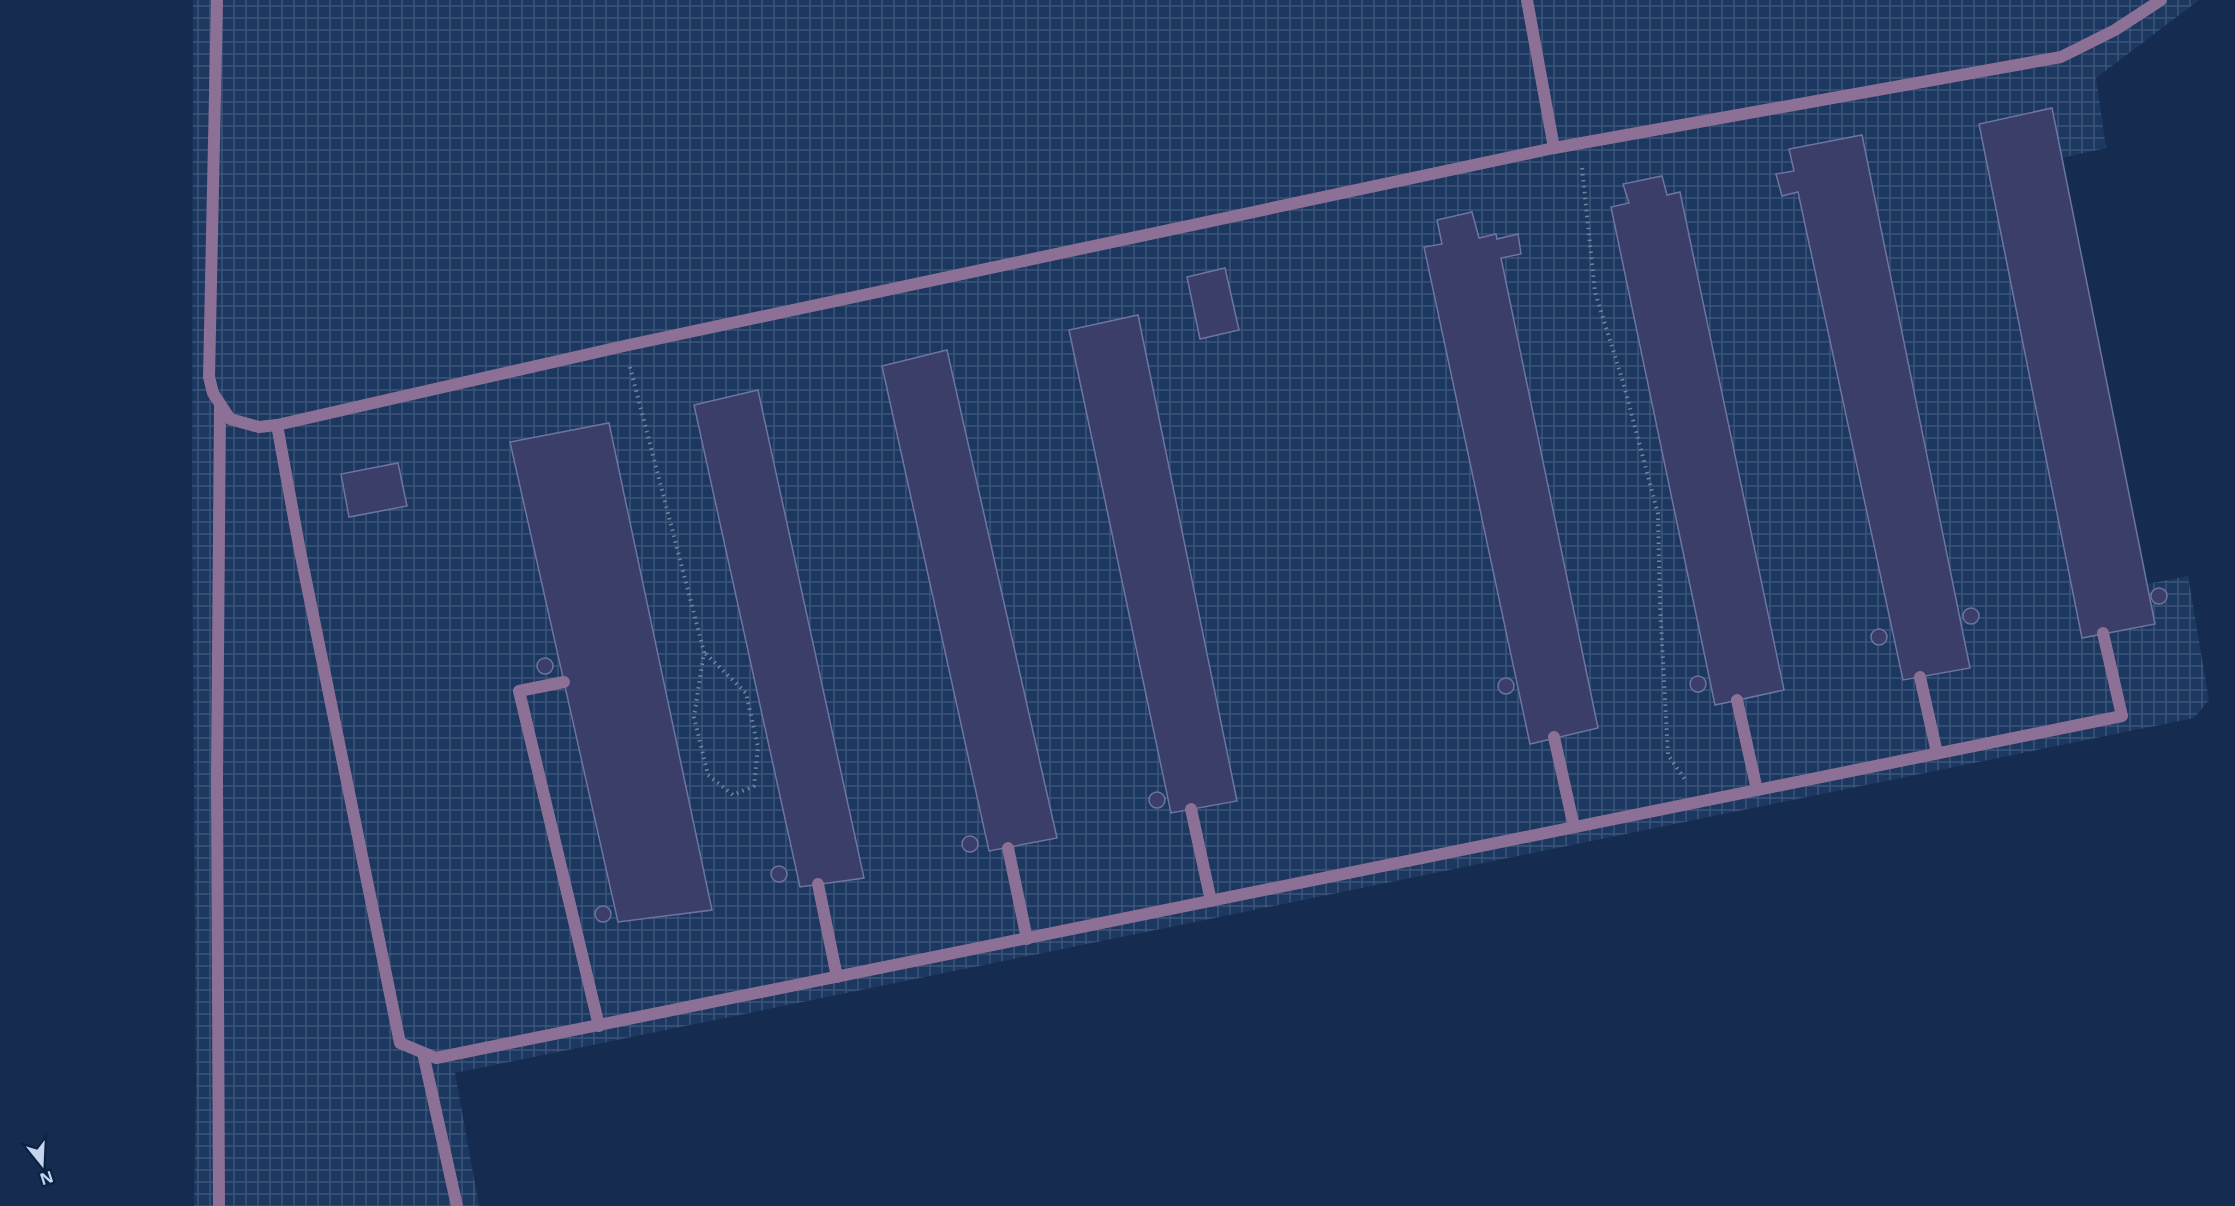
<svg xmlns="http://www.w3.org/2000/svg" width="2235" height="1206" font-family="'Open Sans',sans-serif">
  <style>
    .industrial { fill: url(#industrial-grid) }
    .building { fill: #3a3e68; stroke: #6e74a2; stroke-width: 1.5 }
    .lines { fill: none; stroke-linecap: round; stroke-linejoin: round }
    .path { stroke: #7083a0; stroke-width: 4; stroke-dasharray: 1.5 4.5; stroke-linecap: butt }
    .service { stroke: #8d7096; stroke-width: 12 }
  </style>
  <defs>
    <pattern id="industrial-grid" width="8" height="8" patternUnits="userSpaceOnUse" patternTransform="scale(1.5)"><rect width="8" height="8" fill="#1c3861"/><path d="M0 4h8M4 0v8" fill="none" stroke="#3c5478"/></pattern>
  </defs>
  <rect width="100%" height="100%" fill="#152c50"/>
  <polygon class="industrial" points="193,0 2199,0 2096,78 2106,148 2062,158 2147,584 2188,576 2209,700 2194,718 455,1073 479,1206 194,1206 196,1087 192,515"/>
  <g class="building">
    <polygon points="2052,108 2155,624 2082,638 1979,124"/>
    <polygon points="1862,135 1970,668 1903,680 1798,192 1782,196 1776,174 1794,171 1789,149"/>
    <polygon points="1662,176 1667,195 1680,192 1784,690 1715,705 1611,207 1629,203 1623,184"/>
    <polygon points="1472,212 1479,238 1496,234 1497,239 1518,234 1521,254 1501,258 1598,728 1530,744 1424,247 1442,244 1437,220"/>
    <polygon points="1225,268 1239,330 1200,339 1187,277"/>
    <polygon points="1138,315 1237,801 1171,813 1069,330"/>
    <polygon points="947,350 1057,838 989,851 882,366"/>
    <polygon points="758,390 864,878 800,887 694,405"/>
    <polygon points="609,423 712,910 618,922 510,442"/>
    <polygon points="398,463 407,506 349,517 341,474"/>
    <circle cx="2159" cy="596" r="8"/>
    <circle cx="1971" cy="616" r="8"/>
    <circle cx="1879" cy="637" r="8"/>
    <circle cx="545" cy="666" r="8"/>
    <circle cx="1698" cy="684" r="8"/>
    <circle cx="1506" cy="686" r="8"/>
    <circle cx="1157" cy="800" r="8"/>
    <circle cx="970" cy="844" r="8"/>
    <circle cx="779" cy="874" r="8"/>
    <circle cx="603" cy="914" r="8"/>
  </g>
  <g class="lines">
    <g class="path">
      <polyline points="1582,168 1595,292 1623,382 1658,514 1660,605 1668,755 1686,781"/>
      <polyline points="630,367 704,652 694,717 708,775 733,795 754,786 758,747 746,693 704,652"/>
    </g>
    <g class="service">
      <polyline points="217,0 209,377 213,393 230,419 259,427 277,425 624,346 1554,148 2061,57 2115,30 2161,0"/>
      <polyline points="1527,0 1554,148"/>
      <polyline points="277,425 300,551 400,1043 436,1058 2122,716 2103,633"/>
      <polyline points="1920,677 1937,753"/>
      <polyline points="564,682 519,691 599,1026"/>
      <polyline points="1737,700 1757,790"/>
      <polyline points="1554,737 1574,827"/>
      <polyline points="1191,809 1211,901"/>
      <polyline points="1008,848 1027,939"/>
      <polyline points="818,884 837,977"/>
      <polyline points="423,1053 457,1206"/>
      <polyline points="219,1206 217,779 220,406"/>
    </g>
  </g>
  <g transform="translate(42 1164) rotate(162)" stroke="#0b2245" stroke-width="4.5" paint-order="stroke">
  <path d="M0-4.5L10 22L0 15L-10 22Z" fill="#c6d5ec"/>
  <text y="-9" font-size="16" font-weight="bold" text-anchor="middle" fill="#c6d5ec">N</text>
  </g>
</svg>
